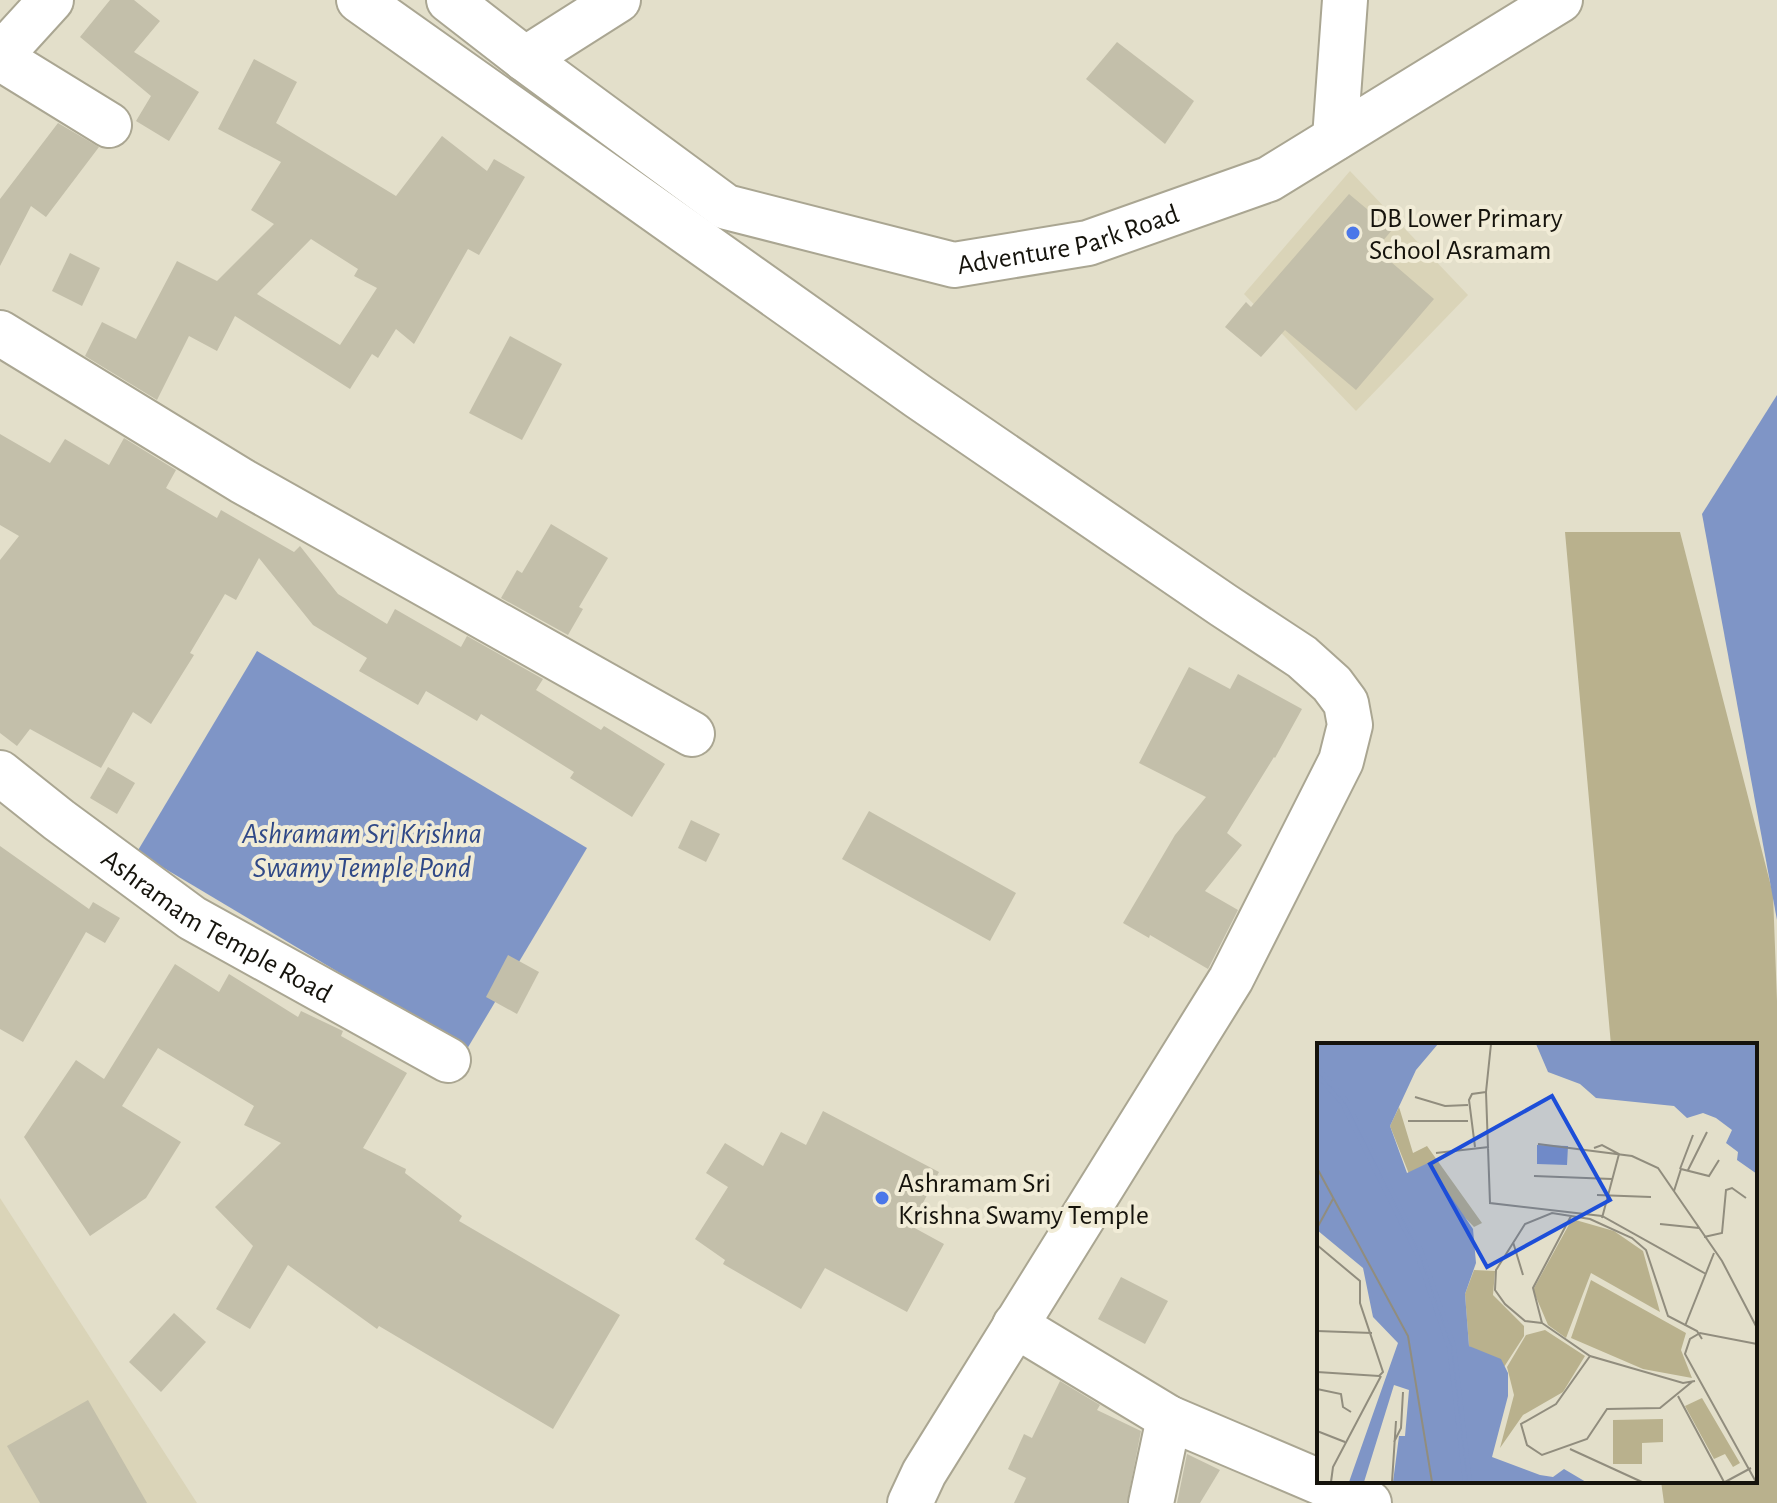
<svg xmlns="http://www.w3.org/2000/svg" width="1777" height="1503" font-family="'Alegreya Sans',sans-serif">
  <style>
    .built { fill: #dad4b8 }
    .green { fill: #b9b18d }
    .water { fill: #7f95c6 }
    .building { fill: #c3bfaa; fill-rule: evenodd }
    .lines { fill: none; stroke-linecap: round; stroke-linejoin: round }
    .minor-casing { stroke: #aaa692; stroke-width: 48 }
    .minor { stroke: #fff; stroke-width: 44 }
    .poi-dot { fill: #4b77e9; stroke: #f1ecd7; stroke-width: 3 }
    .labels { text-anchor: middle; stroke-width: 8; stroke-linejoin: round; paint-order: stroke }
    .poi-label { font-size: 28px; fill: #15130c; stroke: #f1ecd7; text-anchor: start }
    .street-label { font-size: 28px; fill: #15130c; stroke: #f1ecd7 }
    .water-label { font-size: 30px; font-style: italic; fill: #304987; stroke: #f1ecd7 }
    .inset-river { fill: none; stroke: #7f95c6; stroke-width: 4 }
    .inset-road { fill: none; stroke: #918d7e; stroke-width: 2 }
    .view { fill: #1d4ed8; fill-opacity: 0.15; stroke: #1d4ed8; stroke-width: 4 }
    .inset-edge { fill: none; stroke: #15130c; stroke-width: 4 }
  </style>
  <rect width="100%" height="100%" fill="#e3dfca"/>
  <g class="built">
    <polygon points="1350,171 1468,295 1356,411 1244,294"/>
    <polygon points="0,1198 197,1503 0,1503"/>
  </g>
  <polygon class="green" points="1565,532 1680,532 1773,894 1777,1001 1777,1503 1664,1503 1661,1481 1755,1481 1755,1045 1611,1045"/>
  <g class="water">
    <polygon points="1777,395 1777,920 1702,514"/>
    <polygon points="257,651 587,848 467,1049 137,852"/>
  </g>
  <g class="building">
    <polygon points="110,0 134,0 160,21 134,52 199,92 169,141 136,121 151,96 80,37"/>
    <polygon points="1117,42 1194,101 1165,144 1086,79"/>
    <path d="M254 59 297 82 276 123 396 196 442 136 487 171 494 159 525 177 479 255 468 249 414 344 396 329 378 358 372 354 350 389 235 316 217 351 189 336 157 400 85 356 102 322 136 339 177 261 217 281 274 224 251 210 281 162 218 129ZM311 239 358 269 354 276 377 288 340 345 257 294Z"/>
    <polygon points="58,123 99,147 46,217 31,206 0,266 0,199"/>
    <polygon points="1349,194 1392,230 1376,249 1434,299 1356,390 1285,330 1261,357 1225,327 1246,302 1251,307"/>
    <polygon points="70,253 100,268 82,306 52,291"/>
    <polygon points="510,336 562,364 522,440 469,413"/>
    <polygon points="0,434 50,463 65,439 109,465 124,438 176,470 166,488 217,518 221,510 294,552 300,546 338,594 387,624 395,609 461,647 467,636 543,679 536,690 601,730 604,726 665,764 632,817 570,778 574,772 481,714 477,721 426,691 418,705 359,671 367,658 313,625 259,558 236,600 225,594 190,653 194,655 151,724 133,712 101,768 30,729 17,746 0,733 0,560 19,536 0,525"/>
    <polygon points="551,524 608,558 579,607 583,609 568,635 501,598 517,570 522,573"/>
    <polygon points="1189,667 1230,689 1238,674 1302,709 1275,758 1274,757 1227,833 1242,845 1205,891 1238,910 1208,969 1150,935 1149,938 1123,923 1175,835 1206,797 1139,763"/>
    <polygon points="108,767 135,783 117,814 90,798"/>
    <polygon points="869,811 1016,893 990,941 842,859"/>
    <polygon points="691,820 720,834 706,862 678,848"/>
    <polygon points="0,846 89,909 93,902 120,918 105,943 86,932 23,1042 0,1029"/>
    <polygon points="508,955 539,972 517,1014 486,997"/>
    <polygon points="175,964 219,992 229,974 298,1017 301,1011 343,1031 341,1036 407,1073 363,1148 406,1169 405,1173 462,1216 459,1221 620,1315 553,1429 379,1326 377,1329 288,1265 250,1329 216,1309 253,1246 215,1207 281,1143 244,1125 254,1106 158,1048 122,1106 181,1142 146,1198 90,1236 24,1137 76,1060 104,1079"/>
    <polygon points="823,1111 939,1172 911,1226 944,1244 907,1312 825,1268 801,1309 723,1264 725,1260 695,1239 728,1187 706,1173 725,1143 763,1166 781,1132 806,1145"/>
    <polygon points="1121,1277 1168,1301 1145,1344 1098,1319"/>
    <polygon points="174,1313 206,1342 161,1392 129,1362"/>
    <polygon points="1060,1381 1100,1405 1097,1410 1141,1431 1127,1503 1014,1503 1026,1478 1008,1469 1024,1434 1032,1438"/>
    <polygon points="88,1400 147,1503 40,1503 7,1446"/>
    <polygon points="1187,1454 1220,1470 1200,1503 1177,1503"/>
  </g>
  <g class="lines">
    <defs>
      <g id="minor">
        <polyline points="359,0 919,397 1223,605 1302,657 1332,684 1346,703 1350,725 1341,761 1231,979 924,1473 910,1503"/>
        <path id="s1" d="M449 0 525 59 726 207 954 265 1088 243 1269 179 1560 0"/>
        <polyline points="0,56 51,0"/>
        <polyline points="0,58 109,125"/>
        <polyline points="525,59 618,0"/>
        <polyline points="1335,138 1345,0"/>
        <polyline points="0,333 242,481 692,734"/>
        <path id="s2" d="M0 773 59 820 192 918 448 1060"/>
        <polyline points="1015,1325 1169,1418 1369,1503"/>
        <polyline points="1151,1503 1169,1418"/>
      </g>
    </defs>
    <use href="#minor" class="minor-casing"/>
    <use href="#minor" class="minor"/>
  </g>
  <g class="poi-dot">
    <circle cx="1353" cy="233" r="8"/>
    <circle cx="882" cy="1198" r="8"/>
  </g>
  <g class="labels">
    <g class="poi-label">
      <text x="1369" y="227">DB Lower Primary<tspan x="1369" dy="32">School Asramam</tspan></text>
      <text x="898" y="1192">Ashramam Sri<tspan x="898" dy="32">Krishna Swamy Temple</tspan></text>
    </g>
    <g class="street-label">
      <text dy="10" stroke="none"><textPath href="#s1" startOffset="698">Adventure Park Road</textPath></text>
      <text dy="10" stroke="none"><textPath href="#s2" startOffset="266">Ashramam Temple Road</textPath></text>
    </g>
    <g class="water-label">
      <text x="362" y="843">Ashramam Sri Krishna<tspan x="362" dy="34">Swamy Temple Pond</tspan></text>
    </g>
  </g>
  <g transform="translate(1317 1043)">
    <rect width="440" height="440" fill="#e3dfca"/>
    <path d="M82 64 96 110 110 103 165 180 157 184 137 163 111 121 92 131 73 83ZM255 176 297 188 326 208 343 269 274 230 249 295 231 282 216 247ZM157 227 178 228 176 252 207 283V293L187 324 152 303 148 251ZM274 237 369 290 364 307 375 335 326 326 254 295ZM228 287 268 313 246 349 206 372 183 405 197 352 190 324 209 292ZM385 355 423 420 416 424 408 411 397 416 368 363ZM346 376V399L325 400V421H296V377Z" fill="#b9b18d"/>
    <path d="M0 1H121L99 27 73 83 90 130 111 120 156 186 159 220 148 251 152 303 184 316 191 330V353L175 414 223 432 236 434 247 426 269 439H76L82 393H88L92 347 77 342 47 439H32L81 300 56 274 46 225 0 187ZM219 1H440V131L420 117 421 109 409 100 415 87 399 75 386 70 370 75 357 63 279 55 263 41 231 29ZM220 102 251 103 250 122 220 121Z" fill="#7f95c6"/>
    <path class="inset-river" d="M0 24 29 57 104 207 137 303 153 439M0 32 25 60 99 209 132 304 148 439"/>
    <path class="inset-road" d="M174 1 169 49 173 160 285 173 389 231M98 54 128 63 151 62M91 78H151M221 101 315 113 341 125 405 218 440 285M158 104 152 57 155 51 169 49M277 105 285 102 302 111 285 175M119 110 172 104M0 125 91 293 115 439M363 126 376 92M371 127 390 89M217 133 295 136M357 148 364 126 392 133 402 117M280 152 334 154M254 173 216 245 225 280 273 313 366 340 378 338M343 181 382 185M0 185 16 156M387 194 405 190 409 147 415 145 429 155M196 199 206 232M0 202 43 238V260L66 329 62 333 0 329M225 280 208 278 188 261 178 247 179 227 208 181 235 170 273 176 315 195 329 207 351 273 380 288 385 296M368 283 397 210M0 288 55 290M273 313 239 361 204 381 210 402 225 412 270 396 290 366 343 365 376 338M0 346 24 351 26 364 34 369M361 353 407 439M0 388 28 399M77 399 84 385 86 349M253 406 325 439M14 439 16 424 64 333M75 439 79 378M408 439 434 425M439 439 368 311 373 296 383 290 440 301"/>
    <path class="view" d="M235 53 293 157 170 224 113 121Z"/>
    <rect width="440" height="440" class="inset-edge"/>
  </g>
</svg>
